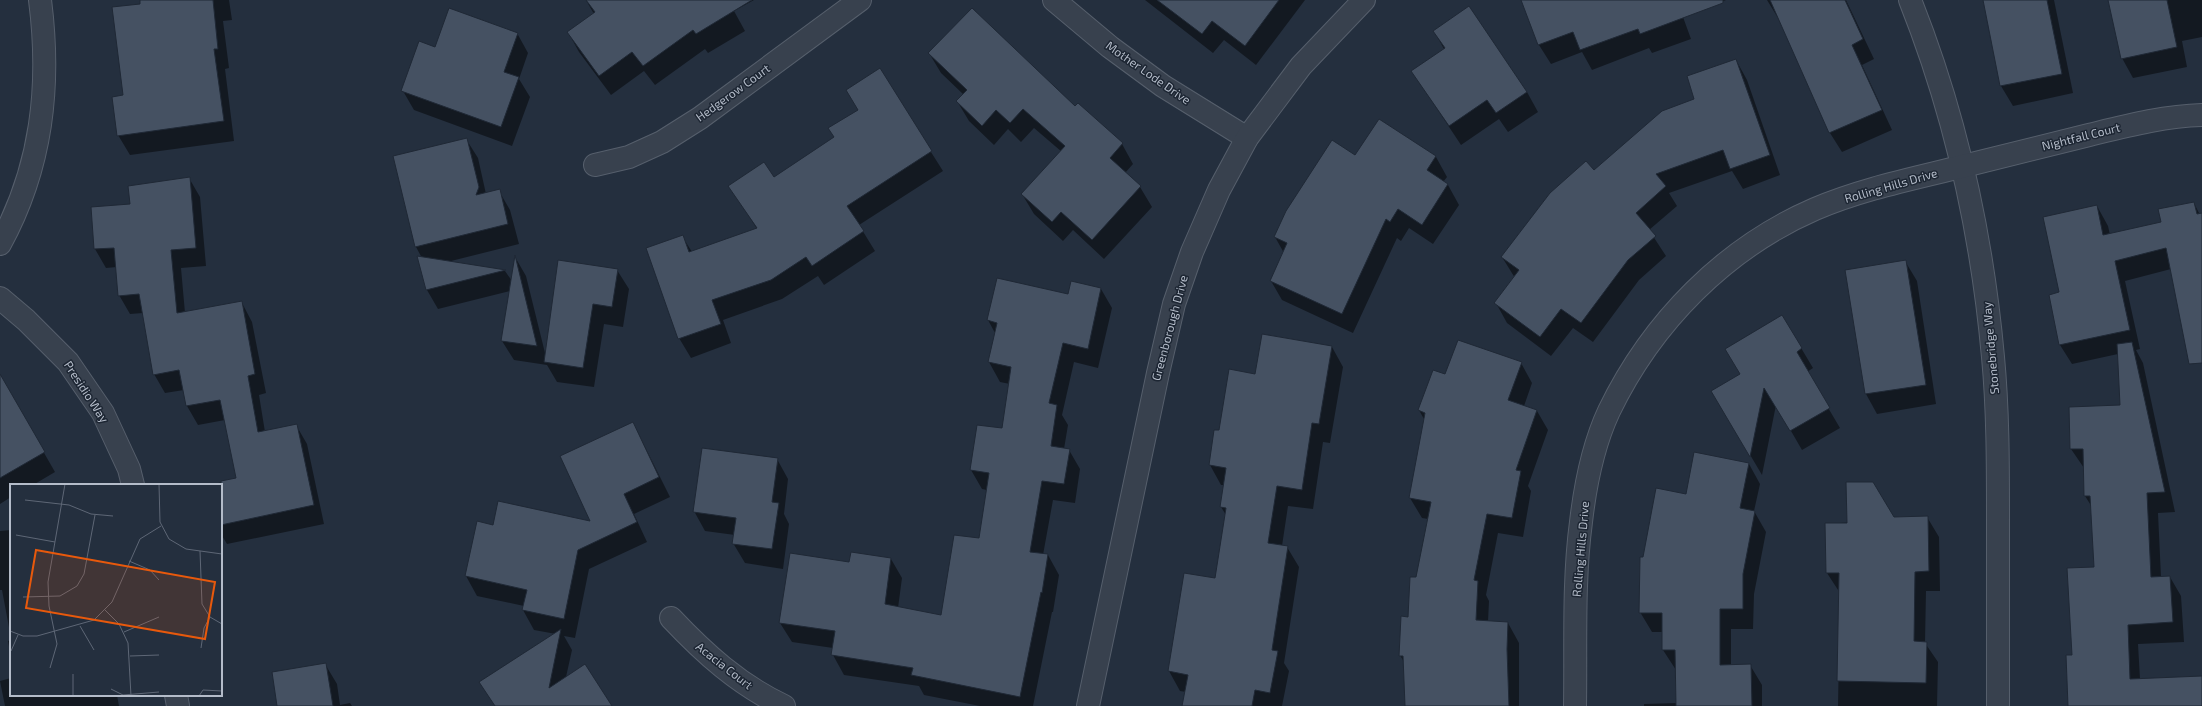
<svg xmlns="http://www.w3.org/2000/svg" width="2202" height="706" font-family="'Exo 2',sans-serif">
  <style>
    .shadow { fill: #0007 }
    .building { fill: #455162; stroke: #1f2835 }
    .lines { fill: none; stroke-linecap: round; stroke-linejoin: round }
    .minor-casing { stroke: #565f6c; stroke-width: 24 }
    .minor { stroke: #38414e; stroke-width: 22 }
    .labels { text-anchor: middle; stroke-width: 3; stroke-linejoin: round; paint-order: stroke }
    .street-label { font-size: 12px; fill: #b4bcc9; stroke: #1d2633 }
    .inset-road { fill: none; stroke: #5e6776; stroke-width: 1 }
    .view { fill: #e8590c; fill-opacity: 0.15; stroke: #e8590c; stroke-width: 2 }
    .inset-edge { fill: none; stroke: #b4bcc9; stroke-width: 2 }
  </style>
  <rect width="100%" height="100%" fill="#242f3e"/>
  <g class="shadow">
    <polygon points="141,0 229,0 232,20 223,21 229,68 225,69 234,141 130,155 118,135"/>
    <polygon points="586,0 754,0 734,11 745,31 708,53 705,49 655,85 644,71 611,95 579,52 568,32 594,14"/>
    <polygon points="1145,0 1305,0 1256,65 1224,40 1213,53"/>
    <polygon points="1523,0 1726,0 1683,17 1691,39 1652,53 1649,48 1592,70 1582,52 1551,64 1539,45"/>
    <polygon points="1767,0 1846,0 1874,59 1862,65 1892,130 1842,152 1830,133 1781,23"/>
    <polygon points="1984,0 2054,0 2073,93 2013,106 2001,86"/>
    <polygon points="2109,0 2202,0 2202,37 2182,41 2187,67 2133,78 2122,58"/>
    <polygon points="1434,31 1527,92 1538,112 1508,132 1499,119 1461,145 1412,71 1444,49"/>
    <polygon points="517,33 528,53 519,79 530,97 512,146 414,110 403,91 436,48"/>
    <polygon points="929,53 1075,108 1122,144 1133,164 1125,173 1140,187 1152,207 1104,259 1073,230 1063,241 1034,214 1022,194 1062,152 1034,128 1021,142 1008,129 994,145 969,121 957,101 964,95 941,73"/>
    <polygon points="1736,60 1747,80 1780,175 1743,189 1732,171 1669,193 1677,206 1649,230 1666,256 1639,280 1593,342 1573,328 1551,356 1507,323 1496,303 1515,278 1502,257 1594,172 1696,100"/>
    <polygon points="879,70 943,171 859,225 875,251 824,285 818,276 782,299 723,320 731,343 691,358 679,338 682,236 692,252 757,229 730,186 774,178 835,137 859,111"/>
    <polygon points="1379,120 1436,157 1447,177 1443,182 1448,185 1459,205 1433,244 1409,228 1401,241 1397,238 1353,333 1282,300 1271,281 1284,253 1275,237 1356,156"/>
    <polygon points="466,139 478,158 486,194 499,191 510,210 519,244 447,262 505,271 512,281 515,257 526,276 546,357 617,270 629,289 623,327 604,324 594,387 557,382 547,365 514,360 502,341 510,291 438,309 427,290 422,258 416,247"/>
    <polygon points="189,178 200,197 206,266 181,268 185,313 242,303 252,322 266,393 259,395 265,432 296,425 307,444 324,524 227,544 221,534 221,485 209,485 237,479 225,420 198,425 187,406 184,390 165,393 154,374 143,313 130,314 119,295 117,267 106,268 95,249 92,208 132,205"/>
    <polygon points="2194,203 2200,215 2202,214 2202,339 2171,269 2125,281 2140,349 2136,350 2143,363 2175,512 2158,513 2161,577 2170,577 2181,596 2184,642 2138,644 2140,679 2202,677 2202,706 2069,706 2073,656 2095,568 2092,507 2085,496 2084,468 2071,449 2121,406 2118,354 2072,364 2060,345 2060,293 2097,206 2108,226 2110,235 2162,223"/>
    <polygon points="1905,261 1917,281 1936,404 1877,414 1866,394 1846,270"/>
    <polygon points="1101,289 1112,308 1098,368 1074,362 1062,415 1068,425 1064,449 1069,450 1080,469 1075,503 1053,500 1043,555 1048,555 1059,575 1053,612 1052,612 1033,706 980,706 924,695 919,686 844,675 833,655 833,648 792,642 780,623 850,563 891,559 902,578 898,608 942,616 980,540 987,490 982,489 971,470 1002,429 1010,384 1000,382 989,362 995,333 988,320 1069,295"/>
    <polygon points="1782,316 1813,368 1807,372 1840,428 1802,450 1776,405 1762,475 1713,392 1741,375"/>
    <polygon points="1332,347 1343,367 1330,443 1323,442 1313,509 1288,506 1282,546 1287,547 1299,567 1284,663 1289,671 1282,706 1183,706 1186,692 1180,691 1169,671 1185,574 1215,579 1226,515 1221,507 1224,485 1221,485 1210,465 1220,431 1256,375"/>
    <polygon points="1521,363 1532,383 1524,406 1537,411 1548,430 1528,486 1531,491 1523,537 1498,533 1486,595 1489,601 1488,622 1508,623 1519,643 1519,706 1406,706 1405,664 1400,655 1428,519 1422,518 1410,498 1425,421 1419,410 1446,376"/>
    <polygon points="16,404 55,472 33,485 11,485 11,497 0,504 0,413"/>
    <polygon points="633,423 670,497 634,514 647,542 589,569 575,638 564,636 572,650 566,677 611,706 495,706 481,682 556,634 534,630 523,610 524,606 477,596 466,576 494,526 592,522"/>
    <polygon points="777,459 788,479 784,514 789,524 783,569 745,563 733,543 735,535 705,531 694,511"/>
    <polygon points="1749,464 1760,484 1754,511 1766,532 1754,594 1753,629 1731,629 1731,666 1750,665 1762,685 1762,706 1644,706 1644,704 1677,703 1676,670 1663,650 1663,632 1652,632 1640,612 1643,558 1687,495"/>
    <polygon points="1927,517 1939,537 1940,591 1926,591 1925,643 1938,662 1937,706 1838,706 1840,593 1827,573 1826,524"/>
    <polygon points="11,530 11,638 2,590 0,590 0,531"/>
    <polygon points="11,640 11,657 8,641"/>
    <polygon points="325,664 337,684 340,705 350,703 352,706 278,706"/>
    <polygon points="11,678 11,695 117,695 119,706 5,706 0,681"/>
  </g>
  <g class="building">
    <polygon points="140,0 213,0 218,49 214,49 224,121 117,136 112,97 123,95 112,7 140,4"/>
    <polygon points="586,0 752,0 696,34 693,30 643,66 632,52 599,76 567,32 595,12"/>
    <polygon points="1157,0 1279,0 1245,46 1212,21 1202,34"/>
    <polygon points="1521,0 1723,0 1723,3 1640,34 1638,29 1580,50 1573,32 1538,45"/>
    <polygon points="1770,0 1845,0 1863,39 1852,45 1882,110 1829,133"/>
    <polygon points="1983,0 2047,0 2062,74 2000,86"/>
    <polygon points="2108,0 2167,0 2177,47 2121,59"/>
    <polygon points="1469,6 1527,92 1496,113 1487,100 1449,126 1411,71 1445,48 1433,31"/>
    <polygon points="449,8 518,33 504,72 519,77 501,127 401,91 419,41 435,47"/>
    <polygon points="972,8 1075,106 1078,103 1123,143 1110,158 1141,186 1092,240 1061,212 1052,222 1021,194 1065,146 1023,109 1010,123 996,110 982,126 956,101 967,90 928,53"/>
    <polygon points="1736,59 1770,155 1730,169 1723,150 1656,174 1666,186 1636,213 1656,236 1628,260 1581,323 1561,309 1540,337 1494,303 1519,270 1501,257 1550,193 1586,161 1594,170 1662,111 1694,99 1687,76"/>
    <polygon points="880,68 932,151 847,206 864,231 812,266 806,257 771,280 712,300 721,324 678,339 646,248 683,235 689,252 757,228 728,186 764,162 774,177 834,137 828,128 858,110 846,90"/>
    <polygon points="1379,119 1436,156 1427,170 1448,184 1422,225 1398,209 1390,222 1386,219 1342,314 1270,281 1287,243 1274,237 1286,211 1332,140 1355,155"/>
    <polygon points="467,138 479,187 476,195 500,189 508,224 415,247 393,156"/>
    <polygon points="190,177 196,248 171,250 177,313 242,301 255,374 248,376 258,432 297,424 314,505 221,525 221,481 236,478 220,400 186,406 179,370 153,375 139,294 118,296 114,248 94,249 91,207 130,204 128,186"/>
    <polygon points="2194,202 2197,214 2202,213 2202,363 2189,364 2166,248 2115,261 2130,330 2059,345 2049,295 2059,292 2043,217 2097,205 2103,235 2161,222 2158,209"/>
    <polygon points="515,255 537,346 501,341"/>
    <polygon points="417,256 506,270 426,290"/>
    <polygon points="558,260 618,269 612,307 593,304 583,368 544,362"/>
    <polygon points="1906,260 1926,385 1865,394 1845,270"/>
    <polygon points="997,278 1068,294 1071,281 1101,288 1088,349 1063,343 1049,403 1057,405 1051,446 1070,449 1064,484 1042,481 1030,552 1048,554 1042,593 1041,592 1020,697 911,675 913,668 831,655 835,631 779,623 790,553 849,562 851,552 891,558 885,604 941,615 954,535 979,538 989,473 970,470 977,425 1002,428 1011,367 988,362 997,323 987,320"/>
    <polygon points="1782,315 1802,348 1797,352 1830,408 1790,431 1764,388 1750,457 1711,391 1740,374 1725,349"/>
    <polygon points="1262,334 1332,346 1319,424 1312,423 1302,490 1277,486 1268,543 1288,546 1272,650 1278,651 1270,693 1255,690 1252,706 1182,706 1188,675 1168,671 1184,573 1215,578 1226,508 1220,507 1226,468 1209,465 1214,430 1219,430 1229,369 1255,374"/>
    <polygon points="1458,340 1522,362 1508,400 1537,410 1516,470 1521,471 1512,518 1487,514 1474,580 1478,581 1476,620 1508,622 1507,649 1509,706 1405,706 1403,656 1399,656 1401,616 1408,617 1410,577 1416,577 1431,502 1409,498 1425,413 1418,410 1433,370 1445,374"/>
    <polygon points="2132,342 2165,492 2147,493 2151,577 2170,576 2173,622 2128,625 2130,679 2202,676 2202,706 2068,706 2066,655 2072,655 2067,568 2094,567 2090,496 2084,496 2083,449 2070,449 2069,407 2120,405 2117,344"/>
    <polygon points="0,374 45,452 0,478"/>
    <polygon points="633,422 659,477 624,494 637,522 578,550 564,619 522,610 527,590 465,576 477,521 493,525 498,501 590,521 560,456"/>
    <polygon points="702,448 778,458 772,502 779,503 772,549 732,544 736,518 693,512"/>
    <polygon points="1694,452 1749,463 1740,508 1755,511 1743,574 1743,609 1720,609 1720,665 1751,664 1752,706 1676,706 1675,650 1662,650 1662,613 1639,613 1640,557 1643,557 1656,488 1686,494"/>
    <polygon points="1846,482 1873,482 1894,517 1928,516 1929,571 1915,572 1914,641 1927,642 1926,683 1837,681 1839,573 1826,573 1825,523 1847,523"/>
    <polygon points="561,629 549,688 585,664 612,706 495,706 479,682"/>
    <polygon points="326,663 333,706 277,706 272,672"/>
  </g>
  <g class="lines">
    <defs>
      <g id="minor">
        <polyline points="1054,0 1110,47 1163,86 1247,138"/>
        <path d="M1910 0C1955 113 1982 235 1993 357 1998 410 1998 465 1998 519 1998 581 1998 644 1998 706"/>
        <polyline points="595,165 629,157 662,142 700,118 860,0"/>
        <path d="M0 244C42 167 51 86 40 0"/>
        <polyline points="0,298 26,320 68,362 103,413 129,469 133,485"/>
        <path d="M671 618C704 653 739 685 784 706"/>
        <polyline points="176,695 178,706"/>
        <polyline points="1088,706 1158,373 1174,304 1192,252 1219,190 1247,138 1301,66 1364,0"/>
        <path d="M1575 706C1576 645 1573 582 1581 522 1585 487 1594 443 1609 411 1652 322 1725 248 1815 209 1864 188 1917 178 1968 165 2009 155 2049 145 2089 135 2126 126 2164 116 2202 115"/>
      </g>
    </defs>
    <use href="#minor" class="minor-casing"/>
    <use href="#minor" class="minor"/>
  </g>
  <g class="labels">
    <g class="street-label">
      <text transform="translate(1148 73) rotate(35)" y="4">Mother Lode Drive</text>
      <text transform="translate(733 93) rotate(-36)" y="4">Hedgerow Court</text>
      <text transform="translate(2081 137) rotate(-14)" y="4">Nightfall Court</text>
      <text transform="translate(1891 186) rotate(-16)" y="4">Rolling Hills Drive</text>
      <text transform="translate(1170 328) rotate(-75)" y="4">Greenborough Drive</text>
      <text transform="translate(1991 348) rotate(-95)" y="4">Stonebridge Way</text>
      <text transform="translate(86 392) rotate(57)" y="4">Presidio Way</text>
      <text transform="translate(1581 549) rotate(-85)" y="4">Rolling Hills Drive</text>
      <text transform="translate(724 666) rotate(38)" y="4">Acacia Court</text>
    </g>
  </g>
  <g transform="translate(10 484)">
    <rect width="212" height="212" fill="#242f3e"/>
    <path class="inset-road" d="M149 0 150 38 159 55 176 65 212 70M15 16 59 21 81 30 103 32M6 51 45 58M190 67 192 120 200 133 212 140M119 77 140 86 149 96M13 113 50 112 67 102 74 90 85 31M95 126 109 140 118 159 121 212M70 142 84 166M0 147 13 152H27L84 136 102 118 130 55 151 42M114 148 149 133M191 164 194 144 200 133M1 167 8 151M120 172 149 171M40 184 47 160 39 122 38 98 55 0M101 205 113 211 149 208M63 212V190M189 212 193 206 212 207"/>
    <path class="view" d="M26 66 205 98 195 155 16 124Z"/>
    <rect width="212" height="212" class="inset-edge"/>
  </g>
</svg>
